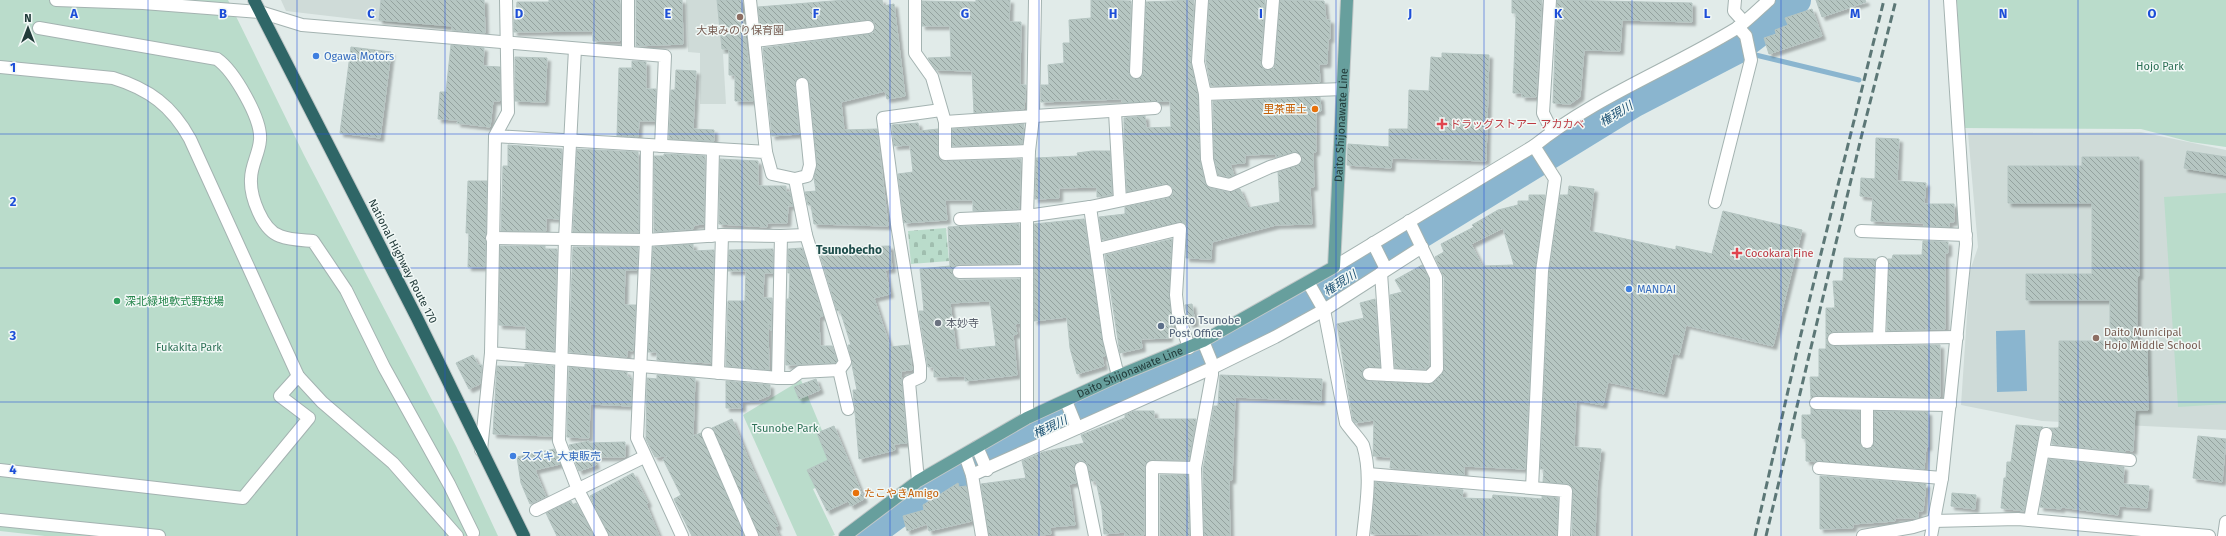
<svg xmlns="http://www.w3.org/2000/svg" width="2226" height="536" font-family="'Fira Sans','Noto Sans JP',sans-serif">
  <style>
    .built { fill: #cfdbd8 }
    .cemetery { fill: url(#cemetery-stones) }
    .park { fill: #badccb }
    .water { fill: #8ab5cf }
    .lines { fill: none; stroke-linecap: round; stroke-linejoin: round }
    .stream { stroke: #8ab5cf; stroke-width: 5 }
    .river { stroke: #8ab5cf; stroke-width: 30 }
    .building { fill: url(#building-back-hatch); stroke: #b4c4c1; fill-rule: evenodd; filter: url(#shadow) }
    .minor-casing { stroke: #a4b3b1; stroke-width: 14 }
    .major-casing { stroke: #c1c8c8; stroke-width: 14 }
    .highway-casing { stroke: #c1c8c8; stroke-width: 14 }
    .minor { stroke: #fff; stroke-width: 12 }
    .major { stroke: #679f9d; stroke-width: 12 }
    .highway { stroke: #2f6667; stroke-width: 12 }
    .rail { stroke: #5c7776; stroke-width: 3; stroke-dasharray: 8 4; stroke-linecap: butt }
    .grid { fill: none; stroke: #1d4ed8; stroke-width: 1; stroke-opacity: 0.55 }
    .education-dot { fill: #8d6e63; stroke: #f1f8f6; stroke-width: 1.5 }
    .shop-dot { fill: #3f7fe0; stroke: #f1f8f6; stroke-width: 1.5 }
    .food-dot { fill: #e8710a; stroke: #f1f8f6; stroke-width: 1.5 }
    .health-dot { fill: #e0444e; stroke: #f1f8f6; stroke-width: 1.5 }
    .leisure-dot { fill: #2e9e5b; stroke: #f1f8f6; stroke-width: 1.5 }
    .worship-dot { fill: #6b7280; stroke: #f1f8f6; stroke-width: 1.5 }
    .service-dot { fill: #5c6f8a; stroke: #f1f8f6; stroke-width: 1.5 }
    .labels { text-anchor: middle; stroke-width: 3; stroke-linejoin: round; paint-order: stroke }
    .education-label { font-size: 11px; fill: #785e54; stroke: #f1f8f6 }
    .shop-label { font-size: 11px; fill: #366cbe; stroke: #f1f8f6; text-anchor: start }
    .park-label { font-size: 11px; fill: #2d7156; stroke: #f1f8f6 }
    .food-label { font-size: 11px; fill: #c56008; stroke: #f1f8f6; text-anchor: end }
    .health-label { font-size: 11px; fill: #be3a42; stroke: #f1f8f6; text-anchor: start }
    .street-label { font-size: 11px; fill: #223b3a; stroke: #f1f8f6 }
    .leisure-label { font-size: 11px; fill: #27864d; stroke: #f1f8f6; text-anchor: start }
    .service-label { font-size: 11px; fill: #4e5e75; stroke: #f1f8f6; text-anchor: start }
    .worship-label { font-size: 11px; fill: #5b616d; stroke: #f1f8f6; text-anchor: start }
    .water-label { font-size: 12px; font-style: italic; fill: #1e5375; stroke: #f1f8f6 }
    .neighbourhood-label { font-size: 12px; font-weight: bold; fill: #1e4d4b; stroke: #f1f8f6 }
    .grid-label { font-size: 13px; text-anchor: middle; font-weight: bold; fill: #1d4ed8; stroke: #f1f8f6; stroke-width: 3; stroke-linejoin: round; paint-order: stroke }
  </style>
  <defs>
    <pattern id="cemetery-stones" width="16" height="16" patternUnits="userSpaceOnUse"><rect width="16" height="16" fill="#badccb"/><path d="M2 7V4a2 2 0 0 1 4 0v3zM10 15v-3a2 2 0 0 1 4 0v3z" fill="#a0beaf"/></pattern>
    <pattern id="building-back-hatch" width="6" height="6" patternUnits="userSpaceOnUse"><rect width="6" height="6" fill="#b6c6c2"/><path d="M-1 5l2 2M0 0l6 6M5-1l2 2" fill="none" stroke="#94a29f"/></pattern>
    <filter id="shadow"><feDropShadow dx="3.5" dy="3.5" stdDeviation="1" flood-color="#0004"/></filter>
  </defs>
  <rect width="100%" height="100%" fill="#e1ebe9"/>
  <g class="built">
    <polygon points="281,0 457,0 457,31 286,11"/>
    <polygon points="686,0 743,0 748,51 723,54 726,104 700,104 700,53 688,52"/>
    <polygon points="2141,132 2226,150 2226,430 2042,421 1961,405 1970,271 1978,247 1968,133"/>
  </g>
  <polygon class="cemetery" points="946,228 949,261 911,264 908,231"/>
  <g class="park">
    <polygon points="0,0 228,0 304,155 456,446 498,536 45,536 0,531"/>
    <polygon points="1957,0 2226,0 2226,147 2191,142 2141,129 1962,128"/>
    <polygon points="2226,193 2226,404 2178,407 2164,197"/>
    <polygon points="801,380 841,476 813,489 835,535 832,536 797,536 743,415"/>
  </g>
  <polygon class="water" points="2025,330 2027,391 1997,392 1996,331"/>
  <g class="lines">
    <polyline class="stream" points="1735,50 1859,80"/>
    <polyline class="river" points="867,536 894,516 967,469 1035,434 1216,352 1314,299 1633,103 1735,50 1772,22 1796,0"/>
  </g>
  <g class="building">
    <polygon points="381,0 484,0 485,33 452,30 452,26 379,20"/>
    <polygon points="549,0 620,0 620,41 593,41 593,31 514,32 514,16 516,16 517,2 549,2"/>
    <polygon points="636,0 682,0 683,44 636,46"/>
    <polygon points="717,0 741,0 753,101 735,101 735,75 729,75 729,49 722,49"/>
    <polygon points="845,0 882,0 883,6 894,4 905,96 887,99 885,91 841,102 844,130 877,129 888,226 814,224 811,205 808,205 805,192 816,191 814,178 817,165 809,83 805,77 798,78 795,84 799,134 772,136 763,48 869,34 873,33 875,26 874,22 867,20 761,33 758,7"/>
    <polygon points="976,0 1010,0 1009,22 1021,22 1020,85 1026,85 1024,109 974,113 972,71 936,70 928,58 951,57 950,26 922,26 922,1 976,2"/>
    <polygon points="1091,0 1131,1 1129,72 1132,78 1136,79 1142,76 1143,72 1146,2 1194,0 1191,62 1198,95 1200,159 1205,183 1210,188 1228,192 1240,189 1248,208 1280,202 1278,172 1300,164 1302,156 1296,152 1276,157 1276,154 1245,155 1245,163 1230,164 1234,175 1229,177 1218,175 1214,158 1213,101 1320,97 1321,111 1316,112 1316,152 1313,152 1314,187 1310,187 1312,224 1276,225 1212,242 1211,259 1186,258 1187,229 1185,224 1181,222 1102,240 1099,217 1125,214 1125,207 1168,198 1173,194 1172,186 1165,184 1127,192 1124,135 1124,118 1145,116 1146,128 1171,127 1170,101 1123,103 1121,99 1041,102 1041,85 1049,85 1048,65 1064,63 1063,43 1070,43 1069,20 1091,18"/>
    <polygon points="1209,0 1265,0 1261,62 1263,69 1268,70 1274,68 1275,64 1280,0 1324,1 1326,20 1330,20 1330,39 1328,39 1327,64 1319,64 1320,82 1211,86 1206,61"/>
    <polygon points="1512,0 1542,0 1536,97 1522,97 1522,93 1513,93 1516,16 1516,13 1512,13"/>
    <polygon points="1557,0 1692,3 1692,22 1622,20 1620,51 1584,50 1580,97 1570,104 1553,103"/>
    <polygon points="1816,0 1865,0 1866,2 1822,17"/>
    <polygon points="1812,9 1822,36 1769,54 1764,38 1776,34 1775,30 1788,25 1785,18"/>
    <polygon points="451,45 484,48 483,66 500,67 500,101 493,101 490,127 457,123 458,120 438,119 440,92 446,92"/>
    <polygon points="351,47 391,52 380,138 340,133"/>
    <polygon points="1442,53 1489,55 1486,161 1392,158 1391,168 1347,165 1348,144 1389,147 1389,129 1408,129 1409,90 1429,91 1431,57 1442,58"/>
    <polygon points="515,57 547,58 545,102 515,101"/>
    <polygon points="632,61 646,62 646,89 656,89 655,121 639,121 638,137 617,136 619,68 632,68"/>
    <polygon points="676,70 696,71 693,129 714,130 714,141 669,139 671,90 675,90"/>
    <polygon points="918,123 919,131 938,129 938,154 942,161 1021,159 1019,209 973,211 973,200 945,200 947,220 904,223 898,174 913,172 910,145 894,146 892,125"/>
    <polygon points="1024,124 1022,144 952,146 952,129"/>
    <polygon points="1876,138 1899,139 1897,181 1926,183 1924,204 1954,204 1954,222 1949,222 1949,227 1924,226 1924,223 1871,221 1873,197 1860,196 1861,178 1875,179"/>
    <polygon points="508,145 562,149 559,219 546,218 546,231 501,231 503,166 508,166"/>
    <polygon points="577,149 638,152 639,232 573,232"/>
    <polygon points="1092,151 1110,151 1112,195 1097,197 1097,187 1059,188 1059,198 1035,199 1036,158 1078,156 1077,153"/>
    <polygon points="2187,151 2226,157 2226,175 2184,168"/>
    <polygon points="664,154 705,156 704,224 694,225 693,229 654,232 654,156 664,156"/>
    <polygon points="2082,157 2139,157 2139,276 2137,276 2137,341 2147,341 2148,410 2135,410 2133,451 2126,450 2125,452 2052,444 2053,432 2049,428 2058,428 2059,426 2059,341 2110,341 2110,300 2026,300 2026,274 2092,274 2092,203 2008,203 2008,166 2082,166"/>
    <polygon points="720,159 758,161 758,186 786,186 786,192 790,192 793,206 788,206 787,223 767,223 767,227 719,224"/>
    <polygon points="468,181 487,181 485,267 468,267 469,233 466,233"/>
    <polygon points="1569,186 1594,189 1589,231 1676,250 1676,246 1712,254 1723,211 1802,230 1773,346 1686,325 1679,355 1673,353 1664,394 1608,382 1603,405 1576,400 1574,447 1601,449 1597,485 1595,536 1572,536 1573,488 1567,484 1543,482 1544,469 1540,469 1549,272 1560,195 1568,195"/>
    <path d="M1529 195H1545L1535 271 1525 469 1464 466V475L1390 468 1391 457 1373 456 1374 420 1355 423 1353 420 1337 324 1364 318 1360 303 1375 299 1380 367 1365 368 1362 373 1363 378 1369 381 1429 384 1434 382 1444 369V277L1435 257 1444 252 1441 244 1474 227 1472 225 1498 210 1518 205V201H1529ZM1503 228 1514 265 1482 266 1471 244Z"/>
    <polygon points="1084,219 1105,356 1102,357 1104,366 1077,374 1070,348 1067,317 1034,321 1034,224"/>
    <path d="M1019 224 1020 264H959L955 266 952 272 953 276 959 280 1020 279V323L1015 324 1017 334 1013 335 1017 375 965 381V376L934 377V367H928L921 325 919 311H924L920 269 950 266 948 227ZM990 301 996 346 956 350 950 303Z"/>
    <polygon points="1172,239 1169,295 1174,326 1169,327 1169,338 1141,339 1142,348 1120,353 1105,255"/>
    <polygon points="1923,241 1948,242 1948,253 1945,253 1945,329 1887,331 1888,259 1892,259 1893,255 1922,255"/>
    <polygon points="693,244 693,251 714,250 711,363 657,360 657,352 648,352 653,247"/>
    <polygon points="500,246 545,246 545,249 557,249 554,351 526,349 526,326 499,325"/>
    <polygon points="890,246 892,269 885,270 890,294 874,298 890,347 909,345 912,370 901,371 907,443 894,444 895,450 859,459 853,390 857,390 848,345 851,345 840,310 837,311 818,248"/>
    <polygon points="573,247 638,247 637,270 625,270 624,305 636,305 633,351 627,350 627,357 569,352"/>
    <polygon points="802,248 823,316 819,317 820,346 832,346 837,361 835,363 786,365 787,299 789,299 790,273 788,273 788,249"/>
    <polygon points="773,249 773,273 764,273 763,298 772,298 771,331 768,323 769,370 726,366 728,301 745,301 746,271 728,271 729,250"/>
    <polygon points="1844,258 1876,259 1872,331 1833,332 1827,336 1828,343 1834,346 1940,345 1940,397 1816,396 1811,398 1810,377 1819,377 1819,349 1826,349 1826,308 1835,308 1833,281 1843,281"/>
    <polygon points="1422,265 1429,279 1429,366 1426,369 1395,368 1390,295 1402,292 1395,280"/>
    <polygon points="1192,304 1195,323 1189,324 1185,305"/>
    <polygon points="473,355 478,365 482,365 480,384 469,389 456,363"/>
    <polygon points="525,364 554,366 552,436 493,434 497,366 525,367"/>
    <polygon points="569,367 627,372 627,377 632,378 631,406 590,404 589,438 567,437"/>
    <polygon points="657,375 695,378 693,436 701,433 744,536 692,536 674,499 681,495 663,459 668,456 655,457 646,439 647,378 657,379"/>
    <polygon points="1220,375 1322,379 1321,401 1235,397 1232,480 1229,480 1230,536 1204,536 1203,469 1214,406 1218,406"/>
    <polygon points="816,379 820,390 799,399 794,387"/>
    <polygon points="726,381 770,385 770,395 758,400 742,401 742,408 726,408"/>
    <polygon points="1811,408 1816,410 1860,411 1860,442 1861,446 1867,449 1871,448 1874,442 1874,411 1928,412 1928,447 1926,447 1924,469 1806,461 1806,439 1802,438 1802,415 1811,415"/>
    <polygon points="1134,411 1154,411 1154,419 1196,419 1189,460 1152,460 1145,464 1144,535 1125,536 1125,532 1104,534 1102,509 1096,481 1091,481 1087,463 1080,461 1074,466 1076,483 1069,484 1075,525 1050,527 1051,534 1030,536 989,536 981,484 1026,478 1022,461 1043,452 1084,443 1081,435 1125,418 1125,415"/>
    <polygon points="732,419 750,463 774,516 778,526 775,527 779,536 759,536 712,428"/>
    <polygon points="2016,425 2043,427 2039,433 2024,511 2001,508 2004,478 2006,478 2007,462 2011,462"/>
    <polygon points="834,426 864,499 851,506 848,501 827,511 807,470 828,460 817,433"/>
    <polygon points="2198,436 2226,439 2222,482 2193,478"/>
    <polygon points="589,441 589,443 625,442 625,457 593,457 596,465 579,471 569,445"/>
    <polygon points="554,449 560,464 535,470 546,497 530,504 521,483 517,457"/>
    <polygon points="2049,459 2124,467 2123,484 2149,486 2147,508 2119,506 2118,515 2061,507 2061,509 2040,507"/>
    <polygon points="633,473 648,503 646,504 659,536 609,536 590,496"/>
    <polygon points="1160,475 1188,475 1190,536 1160,536"/>
    <polygon points="1820,476 1926,484 1923,511 1918,511 1918,518 1895,518 1895,521 1853,524 1853,528 1820,529"/>
    <polygon points="1375,482 1463,490 1462,498 1492,499 1493,495 1542,499 1542,496 1558,498 1557,536 1371,534"/>
    <polygon points="958,483 959,487 966,486 972,521 929,531 927,524 907,531 903,516 924,510 923,505"/>
    <polygon points="1952,493 1976,495 1975,509 1951,506"/>
    <polygon points="571,501 573,505 576,503 594,536 557,536 546,513"/>
  </g>
  <g class="lines">
    <defs>
      <g id="minor">
        <polyline points="56,0 143,3 260,12 302,25 665,56 661,146"/>
        <polyline points="750,0 766,152"/>
        <polyline points="915,0 915,53 932,77 945,122 945,154 1029,151"/>
        <polyline points="1202,0 1198,62 1205,94 1343,89"/>
        <polyline points="1550,0 1543,113 1552,131"/>
        <polyline points="1735,0 1734,11 1744,22"/>
        <path d="M39 28 217 59C234 71 262 119 260 140 259 154 251 165 251 179 250 196 262 230 280 236 290 240 302 240 313 241L346 290 384 367 449 484 473 533"/>
        <polyline points="755,41 868,27"/>
        <polyline points="575,49 565,239 559,441 578,490 602,536"/>
        <polyline points="628,52 628,0"/>
        <polyline points="1268,63 1273,0"/>
        <path d="M0 67 113 78C149 89 172 106 190 139L298 376 322 402 393 463 457 536"/>
        <polyline points="1136,72 1139,0"/>
        <polyline points="1205,94 1207,159 1212,181 1230,185 1270,167 1295,159"/>
        <polyline points="1115,112 1120,200"/>
        <polyline points="945,122 1155,108"/>
        <polyline points="495,136 766,152 772,174 795,179 806,235 845,362 839,370 800,372 792,378 778,378 491,353 495,136 508,112 506,0"/>
        <polyline points="647,145 646,240 637,438 682,536"/>
        <polyline points="795,179 807,176 810,165 802,84"/>
        <polyline points="1715,202 1751,60 1746,36 1738,27"/>
        <polyline points="1090,207 1109,339 1118,376"/>
        <polyline points="960,219 1027,216 1090,207 1166,191"/>
        <polyline points="1861,231 1966,235"/>
        <polyline points="711,236 713,149"/>
        <polyline points="781,236 806,235"/>
        <polyline points="492,238 646,240 722,235 781,236 778,378"/>
        <polyline points="1373,243 1386,269"/>
        <polyline points="1098,249 1180,229 1176,295 1178,313 1189,348"/>
        <path d="M1334 267 1534 146C1595 97 1670 69 1737 28 1748 20 1759 9 1769 0"/>
        <polyline points="959,272 1027,271"/>
        <polyline points="1381,273 1388,375"/>
        <path d="M1308 282 1324 310 1346 423C1349 428 1362 442 1363 445 1372 474 1366 506 1363 536"/>
        <polyline points="1879,338 1882,263"/>
        <polyline points="1834,339 1957,337"/>
        <polyline points="839,370 848,409"/>
        <polyline points="718,373 722,235"/>
        <polyline points="1369,374 1429,377 1437,369 1436,277 1409,221"/>
        <polyline points="1066,401 1077,428"/>
        <polyline points="1816,403 1950,405"/>
        <polyline points="1027,418 1027,216 1029,151 1033,117 1035,0"/>
        <polyline points="708,434 752,536"/>
        <polyline points="1867,442 1867,404"/>
        <polyline points="977,447 987,470"/>
        <polyline points="481,450 491,353"/>
        <polyline points="2043,451 2130,460"/>
        <polyline points="965,455 972,475"/>
        <polyline points="1081,468 1095,536"/>
        <polyline points="1819,468 1942,478"/>
        <polyline points="0,470 243,498 309,418 280,396 298,376"/>
        <polyline points="1368,474 1566,491 1564,536"/>
        <polyline points="918,481 909,382 920,377 920,366 897,224 883,118 941,110"/>
        <polyline points="1532,488 1542,271 1555,179 1534,146"/>
        <polyline points="536,510 644,457"/>
        <polyline points="0,520 159,536"/>
        <polyline points="2030,520 2046,434"/>
        <polyline points="982,536 972,475 1212,368 1275,337 1324,310 1422,247"/>
        <polyline points="1152,536 1152,467 1195,468"/>
        <polyline points="1197,536 1195,468 1212,375 1212,363 1203,341"/>
        <polyline points="1863,536 1913,527 1933,521 2018,519 2209,536"/>
        <polyline points="1931,536 1942,478 1966,244 1950,0"/>
        <polyline points="2224,536 2226,522"/>
      </g>
      <g id="major">
        <path id="s1" d="M845 536 918 481 1027 418 1118 376 1203 341 1334 267 1347 0"/>
      </g>
      <polyline id="highway" points="254,0 417,318 524,536"/>
    </defs>
    <use href="#minor" class="minor-casing"/>
    <use href="#major" class="major-casing"/>
    <use href="#highway" class="highway-casing"/>
    <use href="#minor" class="minor"/>
    <use href="#major" class="major"/>
    <use href="#highway" class="highway"/>
    <g class="rail">
      <polyline points="1755,536 1800,338 1884,0"/>
      <polyline points="1766,536 1861,138 1896,0"/>
    </g>
  </g>
  <path class="grid" d="M148 0V536M297 0V536M445 0V536M594 0V536M742 0V536M890 0V536M1039 0V536M1187 0V536M1336 0V536M1484 0V536M1632 0V536M1781 0V536M1929 0V536M2078 0V536M0 134H2226M0 268H2226M0 402H2226"/>
  <g class="education-dot">
    <circle cx="740" cy="17" r="4"/>
    <circle cx="2096" cy="338" r="4"/>
  </g>
  <g class="shop-dot">
    <circle cx="316" cy="56" r="4"/>
    <circle cx="1629" cy="289" r="4"/>
    <circle cx="513" cy="456" r="4"/>
  </g>
  <g class="food-dot">
    <circle cx="1315" cy="109" r="4"/>
    <circle cx="856" cy="493" r="4"/>
  </g>
  <g class="health-dot">
    <path d="M1440 118h4v4h4v4h-4v4h-4v-4h-4v-4h4z"/>
    <path d="M1735 247h4v4h4v4h-4v4h-4v-4h-4v-4h4z"/>
  </g>
  <circle class="leisure-dot" cx="117" cy="301" r="4"/>
  <circle class="worship-dot" cx="938" cy="323" r="4"/>
  <circle class="service-dot" cx="1161" cy="326" r="4"/>
  <g class="labels">
    <g class="education-label">
      <text x="740" y="34">大東みのり保育園</text>
      <text x="2104" y="336" text-anchor="start">Daito Municipal<tspan x="2104" dy="13">Hojo Middle School</tspan></text>
    </g>
    <g class="shop-label">
      <text x="324" y="60">Ogawa Motors</text>
      <text x="1637" y="293">MANDAI</text>
      <text x="521" y="460">スズキ 大東販売</text>
    </g>
    <g class="park-label">
      <text x="2160" y="70">Hojo Park</text>
      <text x="189" y="351">Fukakita Park</text>
      <text x="785" y="432">Tsunobe Park</text>
    </g>
    <g class="food-label">
      <text x="1307" y="113">里茶亜土</text>
      <text x="864" y="497" text-anchor="start">たこやきAmigo</text>
    </g>
    <g class="health-label">
      <text x="1450" y="128">ドラッグストアー アカカベ</text>
      <text x="1745" y="257">Cocokara Fine</text>
    </g>
    <g class="street-label">
      <text dy="4" stroke="none"><textPath href="#s1" startOffset="702">Daito Shijonawate Line</textPath></text>
      <text transform="translate(403 261) rotate(63)" y="4">National Highway Route 170</text>
      <text dy="4" stroke="none"><textPath href="#s1" startOffset="330">Daito Shijonawate Line</textPath></text>
    </g>
    <g class="leisure-label">
      <text x="125" y="305">深北緑地軟式野球場</text>
    </g>
    <g class="service-label">
      <text x="1169" y="324">Daito Tsunobe<tspan x="1169" dy="13">Post Office</tspan></text>
    </g>
    <g class="worship-label">
      <text x="946" y="327">本妙寺</text>
    </g>
    <g class="water-label">
      <text transform="translate(1616 114) rotate(-31)" y="4">権現川</text>
      <text transform="translate(1340 283) rotate(-32)" y="4">権現川</text>
      <text transform="translate(1050 427) rotate(-25)" y="4">権現川</text>
    </g>
    <g class="neighbourhood-label">
      <text x="849" y="254">Tsunobecho</text>
    </g>
  </g>
  <g class="grid-label">
    <text x="74" y="18">A</text>
    <text x="223" y="18">B</text>
    <text x="371" y="18">C</text>
    <text x="519" y="18">D</text>
    <text x="668" y="18">E</text>
    <text x="816" y="18">F</text>
    <text x="965" y="18">G</text>
    <text x="1113" y="18">H</text>
    <text x="1261" y="18">I</text>
    <text x="1410" y="18">J</text>
    <text x="1558" y="18">K</text>
    <text x="1707" y="18">L</text>
    <text x="1855" y="18">M</text>
    <text x="2003" y="18">N</text>
    <text x="2152" y="18">O</text>
    <text x="13" y="72">1</text>
    <text x="13" y="206">2</text>
    <text x="13" y="340">3</text>
    <text x="13" y="474">4</text>
  </g>
  <g transform="translate(28 28)" stroke="#f1f8f6" stroke-width="3" paint-order="stroke">
  <path d="M0-3L7 15L0 10L-7 15Z" fill="#223b3a"/>
  <text y="-6" font-size="11" font-weight="bold" text-anchor="middle" fill="#223b3a">N</text>
  </g>
</svg>
